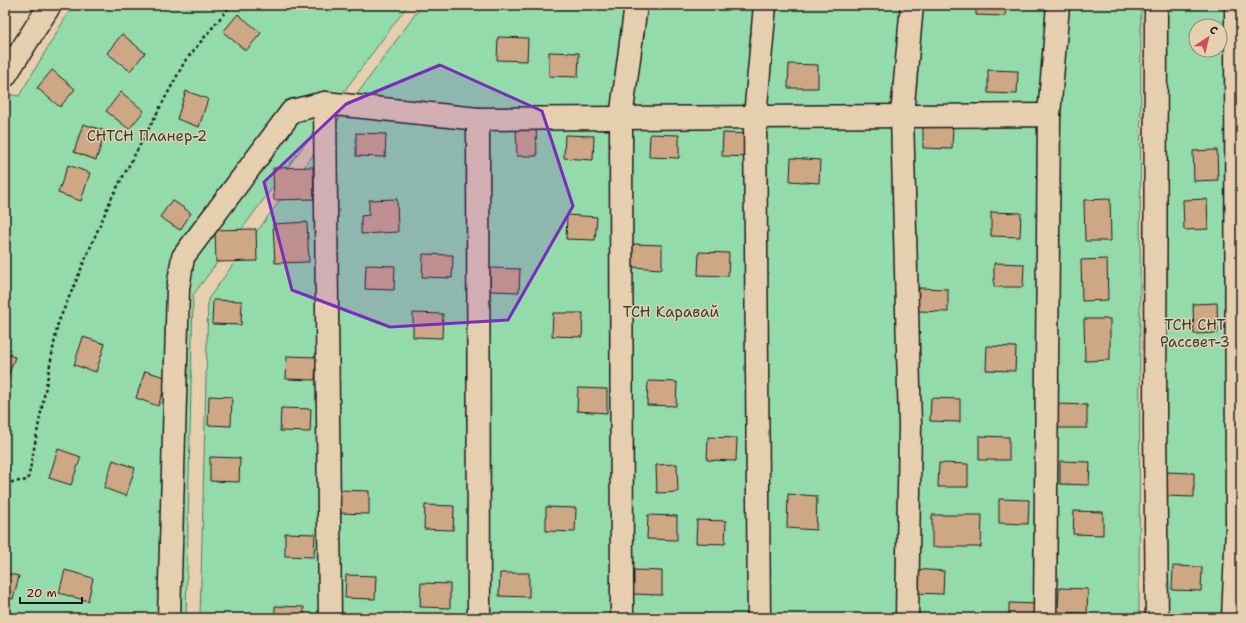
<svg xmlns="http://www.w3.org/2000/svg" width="1246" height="623" font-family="'Shantell Sans',sans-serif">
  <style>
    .green { fill: #93dbaa; stroke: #587c63; fill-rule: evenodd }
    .building { fill: #cea885; stroke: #1c1c1c }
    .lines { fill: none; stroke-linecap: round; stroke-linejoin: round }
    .minor-casing { stroke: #1c1c1c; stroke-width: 25 }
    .path { stroke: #1c1c1c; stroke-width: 2.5; stroke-dasharray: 3 3; stroke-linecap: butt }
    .minor { stroke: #e6cfaf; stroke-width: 22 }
    .marked { fill: #7b2cbf; fill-opacity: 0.2; stroke: #7b2cbf; stroke-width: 3; stroke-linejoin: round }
    .labels { text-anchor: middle; stroke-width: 3; stroke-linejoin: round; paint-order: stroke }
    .park-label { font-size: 15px; fill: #344238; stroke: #e6cfaf }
  </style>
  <rect width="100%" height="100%" fill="#e6cfaf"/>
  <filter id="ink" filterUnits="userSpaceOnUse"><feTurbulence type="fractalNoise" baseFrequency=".025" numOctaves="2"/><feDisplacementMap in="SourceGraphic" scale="8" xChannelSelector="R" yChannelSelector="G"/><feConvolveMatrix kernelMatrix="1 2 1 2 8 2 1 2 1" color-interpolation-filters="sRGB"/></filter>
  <g filter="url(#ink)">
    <g class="green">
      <polygon points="73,5 408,5 193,295 186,618 5,618 5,94 19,96"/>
      <polygon points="422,5 1141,5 1139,618 200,618 208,299"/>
      <path d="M1151 5H1241V618H1149ZM1196 26H1220V50H1196Z"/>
    </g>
    <g class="building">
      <polygon points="339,5 354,5 348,12"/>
      <polygon points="493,5 531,5 531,7 493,8"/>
      <polygon points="976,5 1006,5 1005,16 976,15"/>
      <polygon points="238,14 261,33 246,51 223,32"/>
      <polygon points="122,34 145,53 130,71 107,53"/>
      <polygon points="498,37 528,38 527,61 497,60"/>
      <polygon points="549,52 579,53 578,77 549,76"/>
      <polygon points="789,64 818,65 818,88 788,88"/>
      <polygon points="52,70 75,89 60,107 37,88"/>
      <polygon points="988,70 1018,71 1017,94 988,93"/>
      <polygon points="186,91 208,99 199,127 177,119"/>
      <polygon points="121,92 144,111 129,129 106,111"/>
      <polygon points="83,124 106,131 96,160 74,152"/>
      <polygon points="923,124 953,125 952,149 923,148"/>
      <polygon points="516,125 536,125 537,156 517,156"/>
      <polygon points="356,133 386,134 385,157 356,156"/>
      <polygon points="723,133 752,134 752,157 722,156"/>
      <polygon points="650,134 679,135 679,158 649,157"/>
      <polygon points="565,135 594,136 593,160 564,158"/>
      <polygon points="1217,150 1218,180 1194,181 1193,151"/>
      <polygon points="791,158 820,160 819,183 790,181"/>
      <polygon points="68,165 90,173 81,201 58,193"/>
      <polygon points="313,167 314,199 274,200 273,168"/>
      <polygon points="397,199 398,232 361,234 361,216 369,215 369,200"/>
      <polygon points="1110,199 1111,241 1085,241 1084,200"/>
      <polygon points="1207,199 1208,229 1184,230 1183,200"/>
      <polygon points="172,200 191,213 180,230 160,217"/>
      <polygon points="991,212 1021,213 1020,237 991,236"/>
      <polygon points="567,215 597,217 595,240 566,239"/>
      <polygon points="307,222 309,262 275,263 273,224"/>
      <polygon points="256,229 257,261 216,262 215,230"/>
      <polygon points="633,244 662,245 662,269 632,267"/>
      <polygon points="699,252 729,253 728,276 698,275"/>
      <polygon points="423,254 453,255 452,278 422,277"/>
      <polygon points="1107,259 1108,300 1082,301 1081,260"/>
      <polygon points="994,263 1024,264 1023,287 994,287"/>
      <polygon points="366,265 395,266 394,290 365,289"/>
      <polygon points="490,268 520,269 519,292 490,291"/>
      <polygon points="919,288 948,289 948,312 918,311"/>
      <polygon points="213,300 242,301 241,325 212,324"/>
      <polygon points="1217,303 1218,333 1194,334 1193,304"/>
      <polygon points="413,313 443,314 442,338 413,337"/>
      <polygon points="553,313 583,313 582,337 552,336"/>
      <polygon points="1084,319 1110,319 1110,360 1085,361"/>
      <polygon points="83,337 105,344 96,372 74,365"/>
      <polygon points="987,346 1016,347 1015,371 986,370"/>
      <polygon points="5,354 15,357 5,385"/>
      <polygon points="287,356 316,357 315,380 286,379"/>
      <polygon points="145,371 168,378 158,406 136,398"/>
      <polygon points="648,381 677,382 676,406 647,405"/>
      <polygon points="578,388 607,389 607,413 577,411"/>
      <polygon points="209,396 232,397 231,426 208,425"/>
      <polygon points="931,398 960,399 960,422 930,421"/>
      <polygon points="1058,404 1087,405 1087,428 1057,428"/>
      <polygon points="281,408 311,409 310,432 280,431"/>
      <polygon points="979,436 1009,437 1009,460 979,460"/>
      <polygon points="708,437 737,438 736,461 707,460"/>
      <polygon points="58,449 81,457 71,485 49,478"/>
      <polygon points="210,457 240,458 239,482 210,481"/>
      <polygon points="113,460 135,468 126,496 104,488"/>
      <polygon points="1060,461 1090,462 1089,485 1060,484"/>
      <polygon points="939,463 968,464 968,487 938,487"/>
      <polygon points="677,464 678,492 657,493 656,465"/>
      <polygon points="1165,472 1194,473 1194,497 1164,496"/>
      <polygon points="340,490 369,491 369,514 339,513"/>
      <polygon points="788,494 817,496 816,530 787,528"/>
      <polygon points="999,499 1029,500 1028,524 999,523"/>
      <polygon points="425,505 454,506 453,530 424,529"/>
      <polygon points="546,507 576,508 575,532 546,531"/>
      <polygon points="1074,511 1103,512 1103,535 1073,534"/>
      <polygon points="648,515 677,516 677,540 647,539"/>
      <polygon points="932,515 982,515 981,547 932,547"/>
      <polygon points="697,520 726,521 725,544 696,543"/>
      <polygon points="285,533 315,534 314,557 285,556"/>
      <polygon points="1173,566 1202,567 1201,591 1172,590"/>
      <polygon points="914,569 944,571 943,594 914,593"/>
      <polygon points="65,570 93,578 88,601 59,593"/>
      <polygon points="633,570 662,571 662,595 632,594"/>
      <polygon points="5,573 19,576 13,599 5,597"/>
      <polygon points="500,573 529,573 529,597 499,596"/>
      <polygon points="346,575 376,576 375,599 345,598"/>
      <polygon points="421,583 450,584 450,608 420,607"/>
      <polygon points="1059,588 1088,589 1087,613 1058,612"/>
      <polygon points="1009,603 1039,604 1038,618 1009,618"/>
      <polygon points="275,606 304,607 304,618 275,618"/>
    </g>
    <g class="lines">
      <defs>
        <g id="minor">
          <polyline points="1156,5 1155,428 1157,618"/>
          <polyline points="5,76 50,5"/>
          <polyline points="325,103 330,618"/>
          <polyline points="1049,115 1058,5"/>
          <polyline points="478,119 479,618"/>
          <polyline points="169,618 178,288 183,257 292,111 325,103 478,119 1049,115 1045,618"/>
          <polyline points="622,618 621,118 636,5"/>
          <polyline points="759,618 755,117 765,5"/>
          <polyline points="907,618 910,426 902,115 912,5"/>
          <polyline points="1233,618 1237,528 1236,5"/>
        </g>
      </defs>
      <use href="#minor" class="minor-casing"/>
      <polyline class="path" points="5,483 28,480 58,323 111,199 185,61 231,5"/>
      <use href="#minor" class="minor"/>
    </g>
  </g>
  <path class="marked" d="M440 65 542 111 573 206 508 320 390 327 292 290 264 182 346 104Z"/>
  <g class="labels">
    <g class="park-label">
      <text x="147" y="141">СНТСН Планер-2</text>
      <text x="671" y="317">ТСН Каравай</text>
      <text x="1195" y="330">ТСН СНТ<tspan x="1195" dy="17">Рассвет-3</tspan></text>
    </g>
  </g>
  <rect width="1246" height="623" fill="none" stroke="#e6cfaf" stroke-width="20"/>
  <rect x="10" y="10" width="1226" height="603" fill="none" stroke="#1c1c1c" stroke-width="1.5" filter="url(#ink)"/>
  <g transform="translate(1208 38) rotate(35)"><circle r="19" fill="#e6cfaf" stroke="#958774"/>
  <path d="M0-3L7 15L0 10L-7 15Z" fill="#d1495b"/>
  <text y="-6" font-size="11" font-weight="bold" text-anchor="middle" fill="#1c1c1c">С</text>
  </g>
  <path d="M20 597v6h62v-6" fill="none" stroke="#1c1c1c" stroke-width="2"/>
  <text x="26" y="597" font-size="12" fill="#1c1c1c" stroke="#e6cfaf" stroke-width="3" paint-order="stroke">20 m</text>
</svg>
